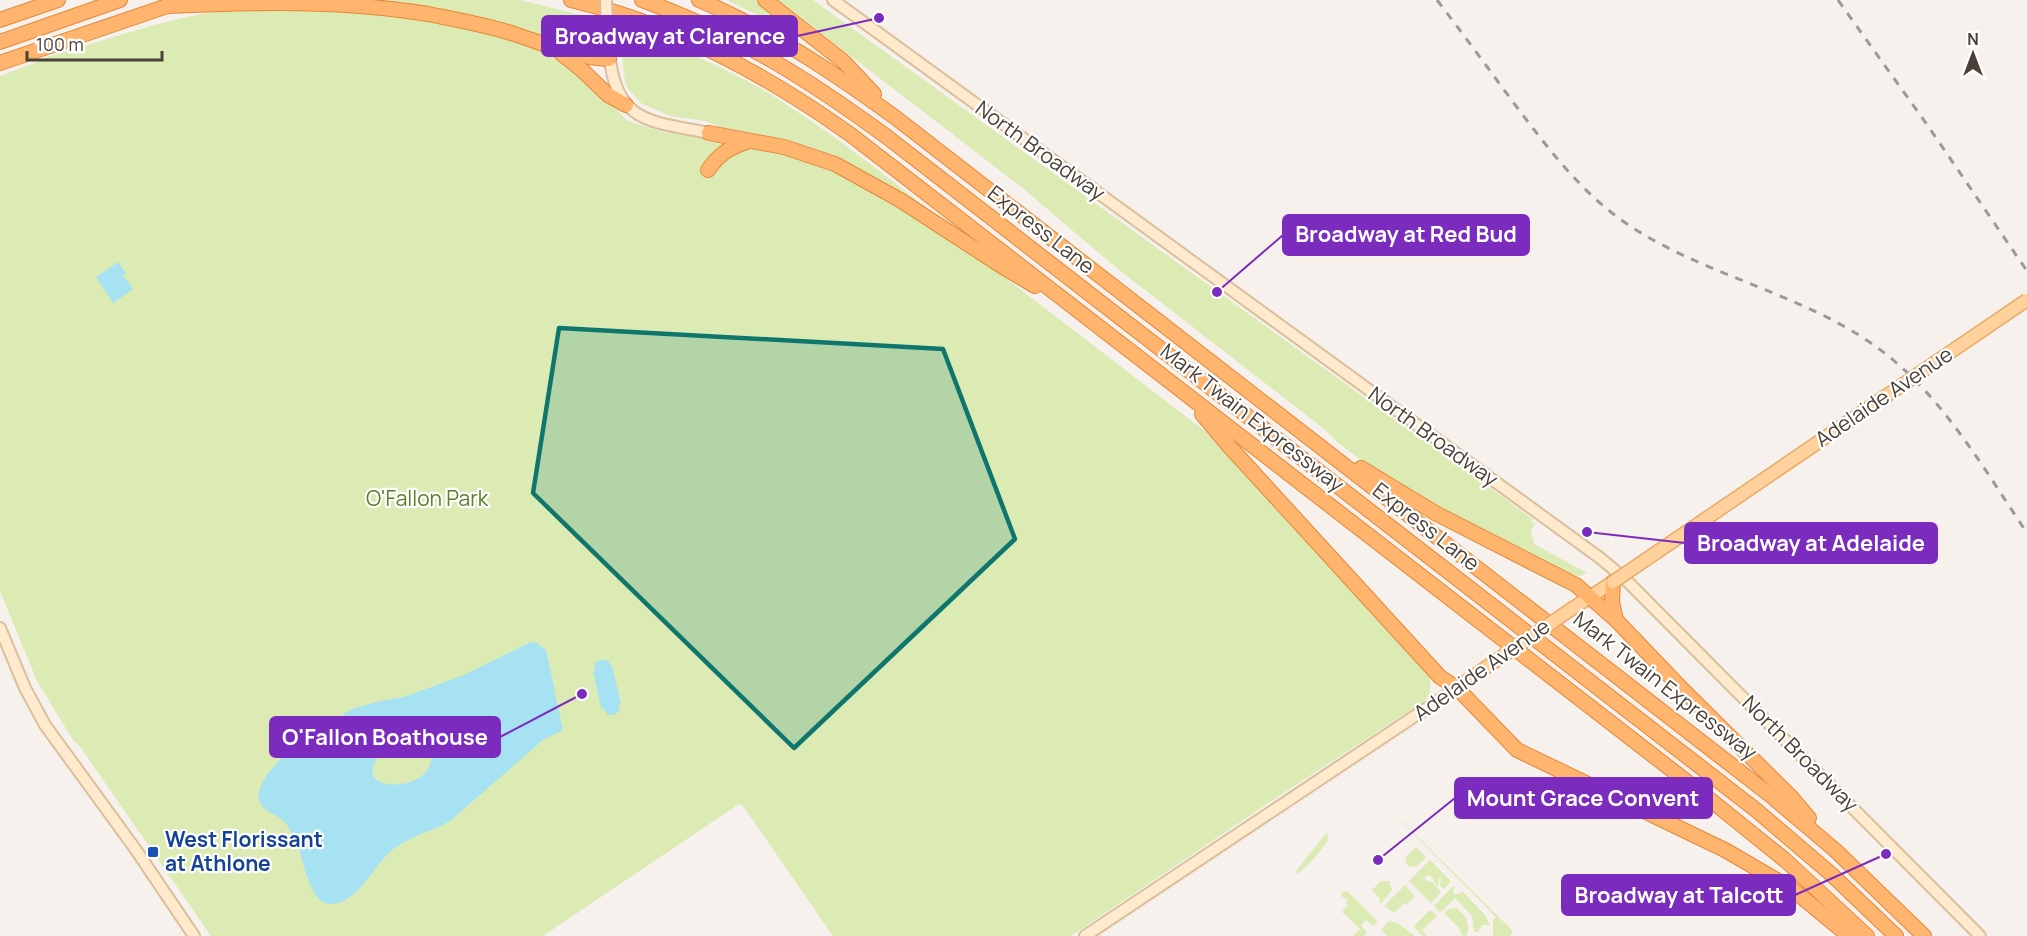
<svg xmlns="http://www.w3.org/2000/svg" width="2027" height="936" font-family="Manrope,sans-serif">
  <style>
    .green { fill: #dcebb4 }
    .water { fill: #a7e2f3; fill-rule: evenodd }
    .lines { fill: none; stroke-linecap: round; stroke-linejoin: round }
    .secondary-casing { stroke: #dabf9c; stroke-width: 14 }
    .primary-casing { stroke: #e8ab67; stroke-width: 15 }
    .motorway-casing { stroke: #e38738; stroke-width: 16 }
    .secondary { stroke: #ffeacd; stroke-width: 10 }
    .primary { stroke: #ffd19c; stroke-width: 12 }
    .motorway { stroke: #ffb56e; stroke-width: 14 }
    .rail { stroke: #9a9a9a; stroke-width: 3; stroke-dasharray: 8 8; stroke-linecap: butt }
    .secondary-bridge-casing { stroke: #dabf9c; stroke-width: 14; stroke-linecap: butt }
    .primary-bridge-casing { stroke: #e8ab67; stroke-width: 15; stroke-linecap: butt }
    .secondary-bridge { stroke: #ffeacd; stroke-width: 10 }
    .primary-bridge { stroke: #ffd19c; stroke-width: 12 }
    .marked { fill: #0f766e; fill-opacity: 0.2; stroke: #0f766e; stroke-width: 4.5; stroke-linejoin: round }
    .transit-dot { fill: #1a4fb4; stroke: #fff; stroke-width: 2 }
    .labels { text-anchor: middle; stroke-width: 4.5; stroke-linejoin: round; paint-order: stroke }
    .street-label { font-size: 21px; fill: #4b4138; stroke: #fff }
    .park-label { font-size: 21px; fill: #598028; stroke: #fff }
    .transit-label { font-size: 21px; font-weight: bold; fill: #164399; stroke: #fff; text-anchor: start }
    .leader { fill: none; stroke: #7b2cbf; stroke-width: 2 }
    .callout-dot { fill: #7b2cbf; stroke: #fff; stroke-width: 2 }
    .callout { fill: #7b2cbf; stroke: #7b2cbf; stroke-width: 2 }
    .callout-label { font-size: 22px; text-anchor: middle; font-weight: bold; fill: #fff }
  </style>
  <rect width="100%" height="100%" fill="#f6f1ec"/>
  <g class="green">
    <polygon points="342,0 520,0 594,18 595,47 590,52"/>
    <polygon points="727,0 755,0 791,28 788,30"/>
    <polygon points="778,0 813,0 1533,519 1531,522 1535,524 1531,531 1534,544 1587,573 1579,576 1556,570 1464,525 1377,472 1337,442 1328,432 1118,269 1020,186"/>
    <path d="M243 8 384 11 497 34 549 52 559 57 608 101 628 121 663 132 721 141 771 151 808 162 852 179 986 263 1206 432 1430 672V694L1423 702 1282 794 1071 936H833L743 806 739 804 543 936H211L81 748 73 740 37 681 0 591V76L40 61 44 58C109 39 175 15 243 8Z"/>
    <path d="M628 29C677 48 726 67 770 94 838 136 900 187 962 236L833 157 792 143 727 130 705 121 670 116 642 104 628 89 625 81 621 50 624 38Z"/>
    <polygon points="1365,785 1513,931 1510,936 1493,936 1493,920 1496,917"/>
    <path d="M1327 832 1328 840C1320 853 1310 863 1298 874L1296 871Z"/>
    <path d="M1416 847 1426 857C1420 864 1416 870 1407 865L1405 858Z"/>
    <polygon points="1430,860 1451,881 1444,889 1440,886 1441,877 1439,878 1438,887 1430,875 1425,877 1425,880 1432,882 1441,892 1431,903 1409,881"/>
    <polygon points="1381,881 1389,881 1392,890 1381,903 1379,901 1380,899 1372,890"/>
    <polygon points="1405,885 1415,897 1406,905 1404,903 1394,913 1384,906"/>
    <polygon points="1453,886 1455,888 1453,890 1454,894 1459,894 1462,891 1484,914 1490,925 1482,925 1478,932 1474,932 1472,916 1455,898 1440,913 1434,906"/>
    <polygon points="1342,891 1348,892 1378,922 1373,926 1366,920 1361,925 1367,933 1364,936 1353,936 1360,929 1342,912 1348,905 1346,903 1348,900 1341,896"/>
    <path d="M1456 907C1465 916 1472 923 1466 936L1462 935 1459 928 1444 913 1450 908 1453 909Z"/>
    <polygon points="1429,911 1432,911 1437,916 1422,930 1427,936 1422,936 1414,926"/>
    <polygon points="1389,921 1399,924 1415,936 1387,936 1381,930"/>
  </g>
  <g class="water">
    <polygon points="118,262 126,273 123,275 133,289 113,303 96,277"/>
    <path d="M531 642 537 643 546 650 563 730 543 740 450 821C431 832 406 837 390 852 373 867 356 905 330 904 309 904 304 860 297 844 294 836 287 823 280 818 275 814 269 813 264 808 248 793 271 769 282 758L351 709 381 701 404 697 464 675ZM407 741 419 742 429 747C446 792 353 797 376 760 383 748 394 743 407 741Z"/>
    <polygon points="600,660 607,660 612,666 621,704 619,705 619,711 614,715 608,715 603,708 601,708 593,671 595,670 595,663"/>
  </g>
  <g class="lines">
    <defs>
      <g id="secondary">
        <polyline points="833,0 1600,558 1623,577 1980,936"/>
        <path d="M609 51C615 124 650 121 709 133"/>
        <polyline points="0,628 25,688 45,725 136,850 194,936"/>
        <polyline points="1085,936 1457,688"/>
      </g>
      <g id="primary">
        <polyline points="1573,608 1613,582"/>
        <polyline points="1457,688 1475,675"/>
      </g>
      <g id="motorway">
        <path d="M571 0C673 24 766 74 851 135L1708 798 1785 860 1867 936"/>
        <path d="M642 0C735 33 808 79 887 137L1756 810 1831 874 1896 936"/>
        <path d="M699 0C770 30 833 72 896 118L1770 795 1835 850 1924 936"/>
        <polyline points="765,0 843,61 874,94"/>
        <path d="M168 6C255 2 342 0 428 14 458 20 488 25 517 35 548 45 576 58 609 59"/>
        <polyline points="0,20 58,0"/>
        <polyline points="0,42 120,0"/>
        <polyline points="562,54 582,70 608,95 626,105"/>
        <polyline points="0,63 176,3"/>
        <polyline points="709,133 784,147 835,164 900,200 1003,267 1035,286"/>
        <path d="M708 170C719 154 730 147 749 141"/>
        <polyline points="1202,414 1229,446 1440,677 1457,688 1517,750 1725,850 1792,889 1849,936"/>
        <polyline points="1361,468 1437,514 1576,585 1616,620 1683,690 1791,797 1809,818"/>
        <polyline points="1613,582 1612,602 1616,620"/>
      </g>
    </defs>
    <use href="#secondary" class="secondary-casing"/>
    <use href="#primary" class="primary-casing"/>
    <use href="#motorway" class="motorway-casing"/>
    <use href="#secondary" class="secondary"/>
    <use href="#primary" class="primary"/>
    <use href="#motorway" class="motorway"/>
    <g class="rail">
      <path d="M1437 0C1463 34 1488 68 1513 102 1544 143 1575 185 1616 216 1689 271 1789 289 1865 339 1937 386 1980 463 2027 533"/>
      <polyline points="1838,0 1928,126 2027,271"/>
    </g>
    <defs>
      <polyline id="secondary-bridge" points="606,0 608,48"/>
      <g id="primary-bridge">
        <polyline points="1613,582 2027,300"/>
        <polyline points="1475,675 1573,608"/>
      </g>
    </defs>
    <use href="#secondary-bridge" class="secondary-bridge-casing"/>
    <use href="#primary-bridge" class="primary-bridge-casing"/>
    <use href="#secondary-bridge" class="secondary-bridge"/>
    <use href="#primary-bridge" class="primary-bridge"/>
  </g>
  <path class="marked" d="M559 328 943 349 1015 539 794 748 533 493Z"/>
  <rect class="transit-dot" x="147" y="846" width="12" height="12" rx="3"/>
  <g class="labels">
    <g class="street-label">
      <text transform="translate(1040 151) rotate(36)" y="7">North Broadway</text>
      <text transform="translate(1041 230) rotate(38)" y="7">Express Lane</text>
      <text transform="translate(1884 397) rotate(-34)" y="7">Adelaide Avenue</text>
      <text transform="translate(1252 418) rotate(38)" y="7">Mark Twain Expressway</text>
      <text transform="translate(1433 437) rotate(36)" y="7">North Broadway</text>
      <text transform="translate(1426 527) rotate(38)" y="7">Express Lane</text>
      <text transform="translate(1482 670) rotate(-35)" y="7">Adelaide Avenue</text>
      <text transform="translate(1665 686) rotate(38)" y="7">Mark Twain Expressway</text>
      <text transform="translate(1800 754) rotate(45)" y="7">North Broadway</text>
    </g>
    <g class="park-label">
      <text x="427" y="506">O'Fallon Park</text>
    </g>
    <g class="transit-label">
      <text x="165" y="847">West Florissant<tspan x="165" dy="24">at Athlone</tspan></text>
    </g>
  </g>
  <path class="leader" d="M879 18L797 36M1217 292L1283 235M1587 532L1685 543M582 694L500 737M1378 860L1455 798M1886 854L1795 895"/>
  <g class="callout-dot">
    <circle cx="879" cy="18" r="6"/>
    <circle cx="1217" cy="292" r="6"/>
    <circle cx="1587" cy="532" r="6"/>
    <circle cx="582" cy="694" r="6"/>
    <circle cx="1378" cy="860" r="6"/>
    <circle cx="1886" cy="854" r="6"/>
  </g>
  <g class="callout">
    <rect x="542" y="16" width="255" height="40" rx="6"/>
    <rect x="1283" y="215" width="246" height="40" rx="6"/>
    <rect x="1685" y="523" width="252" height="40" rx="6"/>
    <rect x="270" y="717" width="230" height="40" rx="6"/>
    <rect x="1455" y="778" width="257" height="40" rx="6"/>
    <rect x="1562" y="875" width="233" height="40" rx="6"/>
  </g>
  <g class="callout-label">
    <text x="670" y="44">Broadway at Clarence</text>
    <text x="1406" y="242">Broadway at Red Bud</text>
    <text x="1811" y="551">Broadway at Adelaide</text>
    <text x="385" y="745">O'Fallon Boathouse</text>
    <text x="1583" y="806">Mount Grace Convent</text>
    <text x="1679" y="903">Broadway at Talcott</text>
  </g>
  <g transform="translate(1973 54)" stroke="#ffffff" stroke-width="4.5" paint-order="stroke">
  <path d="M0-4.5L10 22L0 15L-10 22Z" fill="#4b4138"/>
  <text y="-9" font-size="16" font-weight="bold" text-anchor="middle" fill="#4b4138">N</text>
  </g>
  <path d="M27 51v9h135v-9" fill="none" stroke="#4b4138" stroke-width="3"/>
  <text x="36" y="51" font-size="18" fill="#4b4138" stroke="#ffffff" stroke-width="4.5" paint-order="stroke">100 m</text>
</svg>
